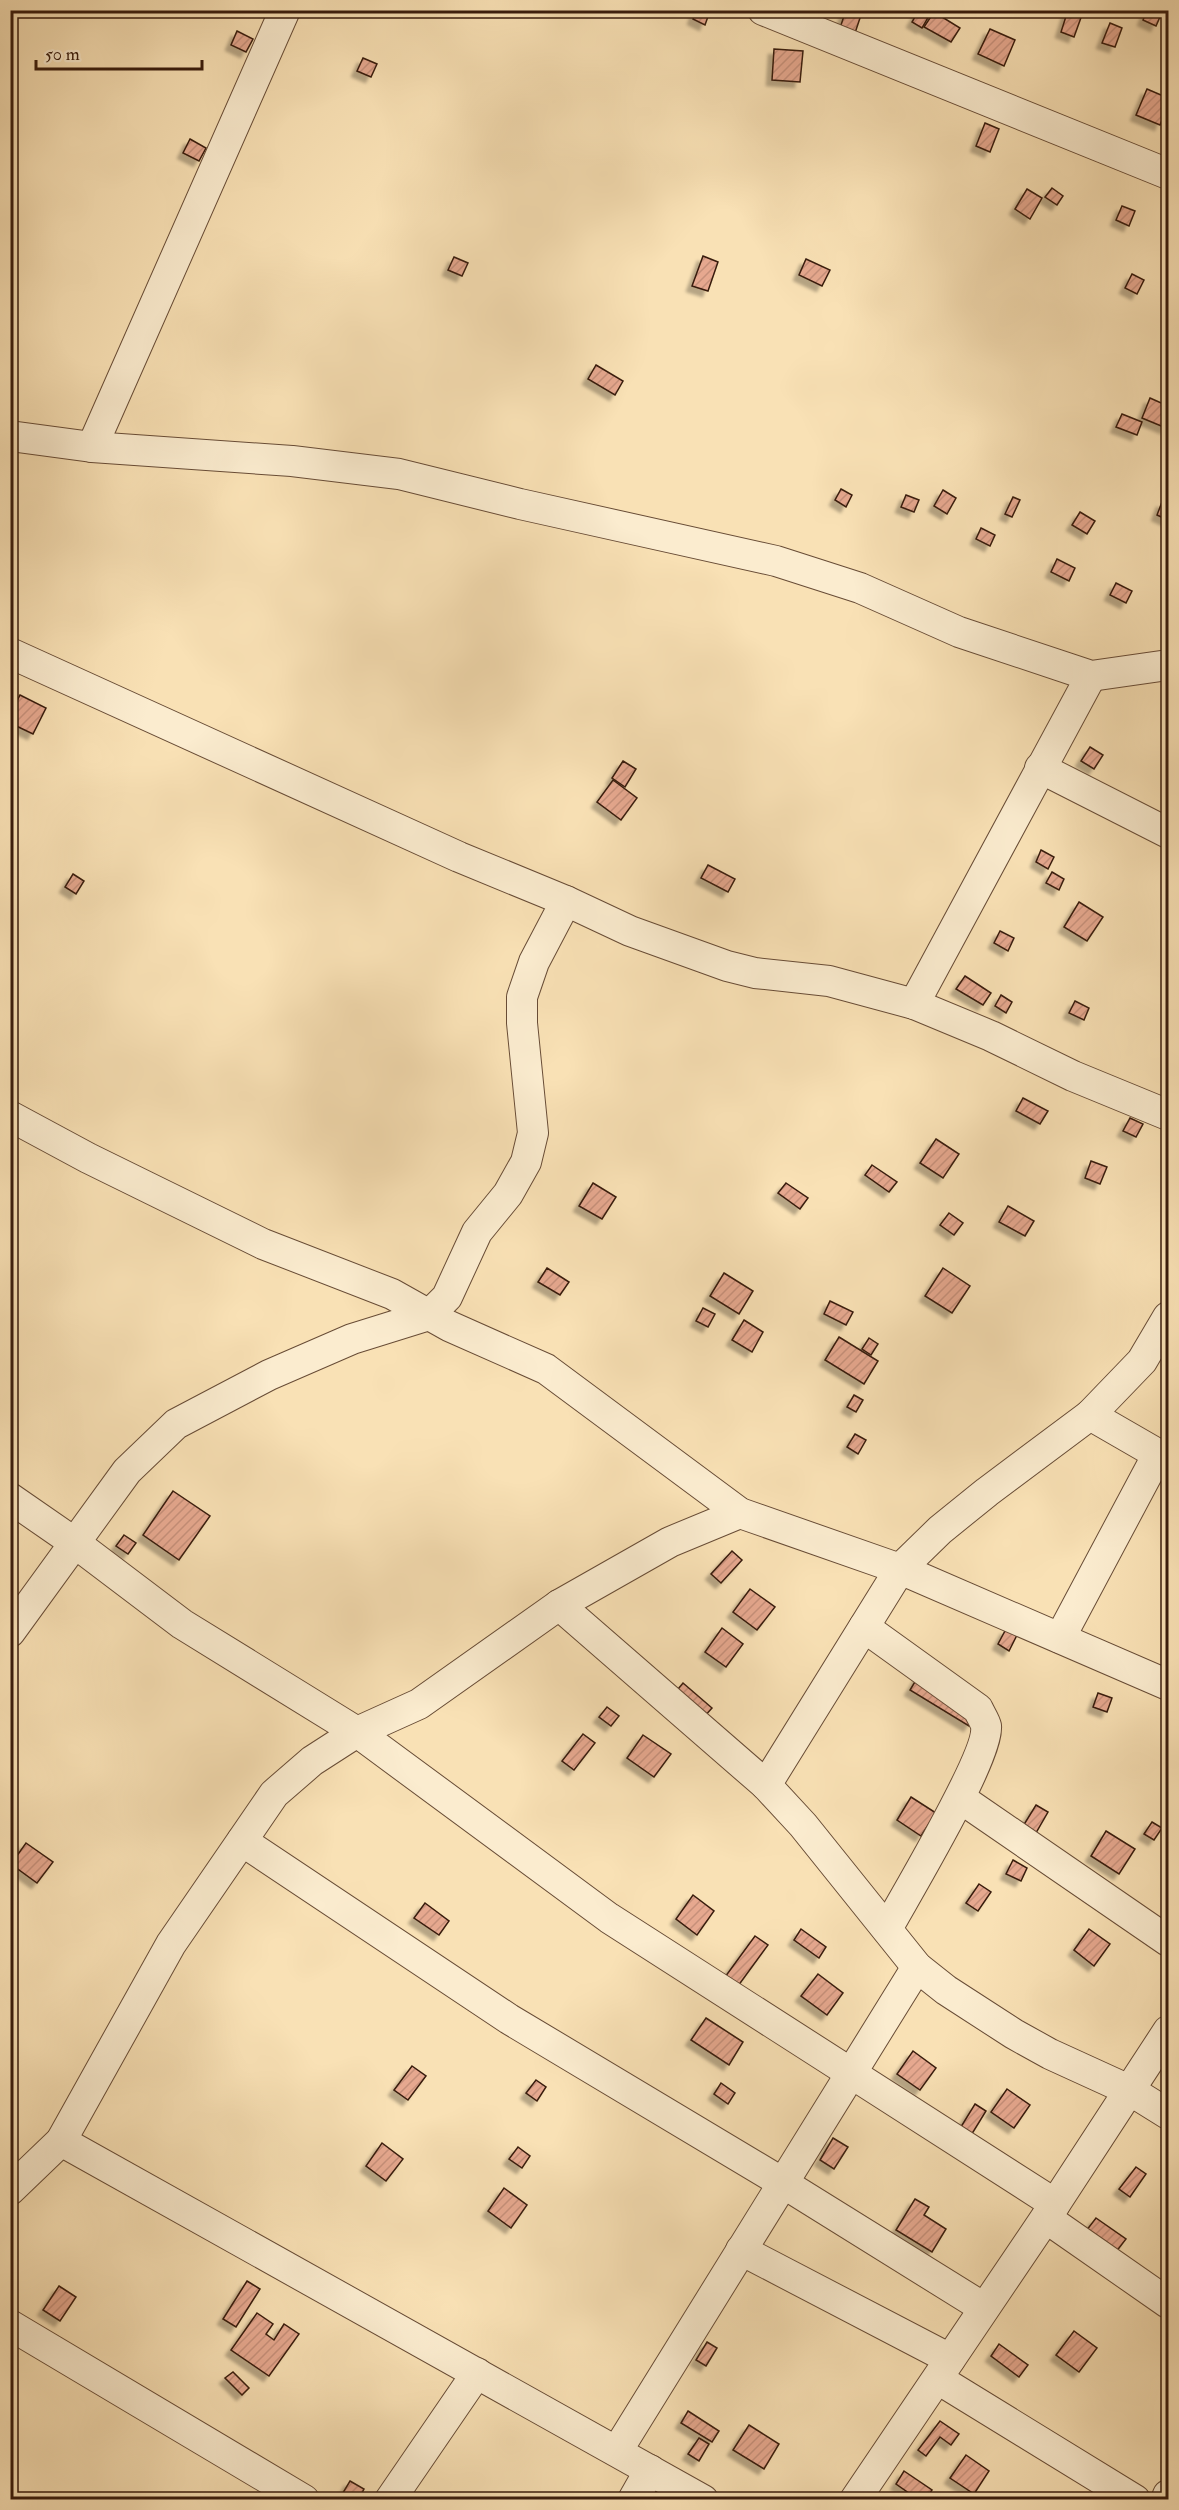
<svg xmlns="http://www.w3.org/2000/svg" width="1179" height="2510" font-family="'IM FELL Double Pica',serif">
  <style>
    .building { fill: url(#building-hatch); stroke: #381b0c; stroke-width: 1.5; filter: url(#shadow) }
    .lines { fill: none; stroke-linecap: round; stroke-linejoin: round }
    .minor-casing { stroke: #684c36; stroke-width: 32 }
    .minor { stroke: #fbeccf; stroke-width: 30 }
  </style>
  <defs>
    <pattern id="building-hatch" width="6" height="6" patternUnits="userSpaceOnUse" patternTransform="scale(1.5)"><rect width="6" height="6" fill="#e6a88f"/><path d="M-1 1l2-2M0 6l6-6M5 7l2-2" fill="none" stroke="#c6907a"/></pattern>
    <filter id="shadow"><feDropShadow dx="-5.5" dy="5.5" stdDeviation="1.5" flood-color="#0004"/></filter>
  </defs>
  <rect width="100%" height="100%" fill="#f9e1b5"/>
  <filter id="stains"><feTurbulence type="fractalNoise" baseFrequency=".00333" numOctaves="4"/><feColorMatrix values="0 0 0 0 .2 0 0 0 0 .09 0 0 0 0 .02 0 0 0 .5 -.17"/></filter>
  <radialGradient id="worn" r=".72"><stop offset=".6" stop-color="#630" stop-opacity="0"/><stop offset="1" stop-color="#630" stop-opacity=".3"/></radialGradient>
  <g class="building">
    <polygon points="696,10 710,11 705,25 693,19"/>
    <polygon points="846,10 861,15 855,33 840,28"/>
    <polygon points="919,10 929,16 922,28 912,22"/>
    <polygon points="1068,10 1083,12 1074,37 1061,32"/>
    <polygon points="1147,10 1163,10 1156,26 1143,20"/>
    <polygon points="934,12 960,28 951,42 924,27"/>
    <polygon points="1110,23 1122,28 1115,47 1102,43"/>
    <polygon points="990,29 1015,40 1004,66 978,54"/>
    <polygon points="237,31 253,39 246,52 231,45"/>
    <polygon points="774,49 803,51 800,82 772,80"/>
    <polygon points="363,58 377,64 371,77 357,71"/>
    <polygon points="1147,89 1168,98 1168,105 1160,125 1136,115"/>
    <polygon points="985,123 999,129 990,152 976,146"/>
    <polygon points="190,139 206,148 199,161 183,153"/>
    <polygon points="1052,188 1063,196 1057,205 1045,197"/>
    <polygon points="1027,189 1042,198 1030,219 1015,209"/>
    <polygon points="1122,206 1135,211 1129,226 1116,220"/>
    <polygon points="703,256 718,262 708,291 692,286"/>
    <polygon points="454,257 468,263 462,276 448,270"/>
    <polygon points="806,259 830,270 822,286 799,275"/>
    <polygon points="1132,274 1144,280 1137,294 1125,288"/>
    <polygon points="596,365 623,381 615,395 588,379"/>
    <polygon points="1150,398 1168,406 1168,422 1166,428 1142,418"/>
    <polygon points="1122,414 1142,422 1137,435 1116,427"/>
    <polygon points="841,489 852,495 846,507 835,500"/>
    <polygon points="943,490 956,498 947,514 934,506"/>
    <polygon points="906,495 919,500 914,512 901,507"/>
    <polygon points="1013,497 1020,500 1012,517 1005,514"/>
    <polygon points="1162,502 1168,504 1168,520 1157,515"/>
    <polygon points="1080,512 1095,521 1087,534 1072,525"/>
    <polygon points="981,528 995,535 990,546 976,539"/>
    <polygon points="1057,559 1075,568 1069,581 1051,572"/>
    <polygon points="1116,583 1132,591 1126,603 1110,595"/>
    <polygon points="20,695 46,708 33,734 10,723 10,715"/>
    <polygon points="1090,747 1103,755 1094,769 1081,761"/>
    <polygon points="623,761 636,769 625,787 612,778"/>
    <polygon points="613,780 637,798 621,820 597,802"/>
    <polygon points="1041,850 1054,857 1048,869 1036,862"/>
    <polygon points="708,865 735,879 728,892 701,878"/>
    <polygon points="1052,872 1064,879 1059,890 1046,883"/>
    <polygon points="73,874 84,881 76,894 65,887"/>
    <polygon points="1079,902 1103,917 1087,941 1064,927"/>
    <polygon points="1000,931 1014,938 1008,951 994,943"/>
    <polygon points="965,976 991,993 983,1005 956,989"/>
    <polygon points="1001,995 1012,1002 1006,1013 995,1006"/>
    <polygon points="1075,1001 1089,1008 1084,1020 1069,1013"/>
    <polygon points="1023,1098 1048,1111 1040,1124 1016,1111"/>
    <polygon points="1130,1118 1143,1124 1136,1137 1123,1131"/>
    <polygon points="936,1139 959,1154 943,1178 920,1163"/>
    <polygon points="1091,1161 1107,1167 1100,1184 1085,1178"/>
    <polygon points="872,1165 897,1182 889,1192 865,1175"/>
    <polygon points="593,1183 616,1197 602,1219 579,1206"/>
    <polygon points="786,1183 808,1198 800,1209 778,1193"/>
    <polygon points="1008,1206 1034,1221 1025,1236 999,1222"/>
    <polygon points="949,1213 963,1223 954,1235 940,1225"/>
    <polygon points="547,1268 569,1282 560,1295 538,1282"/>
    <polygon points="943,1268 970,1286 952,1313 925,1296"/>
    <polygon points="724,1273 753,1291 739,1314 710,1296"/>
    <polygon points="830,1301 853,1312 846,1325 824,1314"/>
    <polygon points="703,1308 715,1314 708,1327 696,1321"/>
    <polygon points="744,1320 763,1332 752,1352 732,1340"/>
    <polygon points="839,1337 878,1361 864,1384 825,1360"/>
    <polygon points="869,1338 878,1344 871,1355 862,1349"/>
    <polygon points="854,1395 863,1400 856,1412 847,1407"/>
    <polygon points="855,1434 866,1440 858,1454 847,1447"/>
    <polygon points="173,1491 210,1516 179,1560 143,1535"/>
    <polygon points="124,1535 136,1543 128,1554 116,1546"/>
    <polygon points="732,1551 742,1560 721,1583 711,1574"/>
    <polygon points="750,1589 775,1607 757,1630 733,1612"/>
    <polygon points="722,1628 743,1644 726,1667 705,1652"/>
    <polygon points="1006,1629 1017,1635 1009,1651 998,1644"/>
    <polygon points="927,1662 986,1698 969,1726 910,1690"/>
    <polygon points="683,1683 712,1708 703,1718 674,1694"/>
    <polygon points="1098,1693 1112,1698 1107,1712 1093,1707"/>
    <polygon points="607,1707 619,1716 611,1726 599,1717"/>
    <polygon points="583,1734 595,1743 574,1770 562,1761"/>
    <polygon points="643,1735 671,1754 654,1777 627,1758"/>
    <polygon points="911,1797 936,1813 921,1836 897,1820"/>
    <polygon points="1036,1805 1048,1812 1033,1838 1020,1831"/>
    <polygon points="1152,1822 1162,1828 1154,1840 1144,1834"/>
    <polygon points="1106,1831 1135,1849 1119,1874 1091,1856"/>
    <polygon points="26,1843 53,1862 37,1883 11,1864"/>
    <polygon points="1013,1860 1027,1868 1021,1881 1006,1874"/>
    <polygon points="979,1884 991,1892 978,1911 966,1903"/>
    <polygon points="693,1895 714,1911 697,1935 676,1919"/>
    <polygon points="425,1903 449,1921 439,1935 414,1918"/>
    <polygon points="801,1929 826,1947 819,1958 794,1940"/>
    <polygon points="1089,1929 1110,1944 1094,1966 1074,1950"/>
    <polygon points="755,1936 768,1945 738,1986 725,1977"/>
    <polygon points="818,1974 843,1993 827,2015 801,1996"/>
    <polygon points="706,2018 743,2042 729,2065 691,2040"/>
    <polygon points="913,2051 936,2068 920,2090 897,2074"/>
    <polygon points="412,2066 426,2076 408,2100 394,2090"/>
    <polygon points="536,2080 546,2087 537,2101 526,2093"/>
    <polygon points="721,2083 735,2093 728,2104 714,2094"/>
    <polygon points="1007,2089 1030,2105 1014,2128 991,2112"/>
    <polygon points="975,2104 986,2111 970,2137 959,2130"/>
    <polygon points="833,2138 848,2147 834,2169 820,2160"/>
    <polygon points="382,2143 403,2159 386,2181 366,2166"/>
    <polygon points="518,2147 530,2156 522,2168 509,2159"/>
    <polygon points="1136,2167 1146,2174 1130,2197 1119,2189"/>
    <polygon points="504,2188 527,2205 511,2228 488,2211"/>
    <polygon points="915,2199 929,2207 924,2215 946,2229 932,2252 896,2230"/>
    <polygon points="1096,2218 1126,2239 1116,2252 1086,2231"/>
    <polygon points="247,2281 260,2289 236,2327 223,2319"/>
    <polygon points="59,2286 76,2297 60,2321 43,2310"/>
    <polygon points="257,2313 273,2324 266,2334 274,2340 284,2324 299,2334 269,2376 231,2350"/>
    <polygon points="1074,2331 1097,2348 1079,2372 1056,2355"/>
    <polygon points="707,2342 717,2348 706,2366 696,2360"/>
    <polygon points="999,2344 1028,2365 1019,2377 991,2356"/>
    <polygon points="233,2372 249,2388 242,2395 225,2378"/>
    <polygon points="688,2411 719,2431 712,2442 681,2423"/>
    <polygon points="940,2421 959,2434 951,2445 940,2437 926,2456 918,2450"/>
    <polygon points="749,2425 779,2444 764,2469 733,2450"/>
    <polygon points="699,2438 709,2444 699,2461 688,2454"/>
    <polygon points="966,2455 989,2471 974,2494 950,2478"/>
    <polygon points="904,2471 932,2490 925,2500 919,2500 896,2484"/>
    <polygon points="350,2481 364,2489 358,2500 347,2500 341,2496"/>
  </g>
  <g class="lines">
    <defs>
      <g id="minor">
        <polyline points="763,10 1168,174"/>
        <polyline points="10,436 92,447 292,461 399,474 520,504 776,561 860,588 959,632 1091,676 1168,665"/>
        <polyline points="92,447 285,10"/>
        <polyline points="10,653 459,857 566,901 630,931 727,966 755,973 829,981 914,1004 991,1036 1073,1076 1168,1115"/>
        <polyline points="1040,768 1168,833"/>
        <polyline points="914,1004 1091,676"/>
        <polyline points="10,1116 88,1158 263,1244 392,1294 449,1326 546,1369 740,1513 900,1569 1168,1685"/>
        <polyline points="1090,1415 1168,1460"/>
        <polyline points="10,1498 75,1543 182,1624 357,1732 609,1918 1055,2204"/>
        <polyline points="559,1605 766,1785 803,1825 917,1967 946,1990 1014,2034 1050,2054 1131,2091 1168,2114"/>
        <path d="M864 1627 978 1709C980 1714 985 1721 986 1726 990 1755 905 1896 887 1929"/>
        <polyline points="10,1632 127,1471 176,1424 269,1375 352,1339 429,1315 447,1297 477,1232 508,1194 526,1162 533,1133 522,1023 522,997 534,962 566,901"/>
        <polyline points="1060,1638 1158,1454"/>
        <polyline points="766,1785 900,1569 940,1530 987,1492 1090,1415 1142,1361 1168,1317"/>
        <polyline points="960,1798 1168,1941"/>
        <polyline points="242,1841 509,2019 783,2183 984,2308"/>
        <polyline points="61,2141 703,2500"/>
        <polyline points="10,2190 61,2141 171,1944 274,1794 312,1761 357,1732 419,1704 559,1605 670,1542 740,1513"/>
        <polyline points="1046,2218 1168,2303"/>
        <polyline points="741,2250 950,2359"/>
        <polyline points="10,2325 304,2500"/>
        <polyline points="938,2379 1135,2500"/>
        <polyline points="617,2451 917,1967"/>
        <polyline points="390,2500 477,2373"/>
        <polyline points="633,2500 650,2470"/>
        <polyline points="855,2500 1055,2204 1168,2031"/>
        <polyline points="1166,2500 1168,2495"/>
      </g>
    </defs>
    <use href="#minor" class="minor-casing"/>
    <use href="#minor" class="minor"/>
  </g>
  <rect width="1179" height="2510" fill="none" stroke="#f9e1b5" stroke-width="36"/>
  <rect x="12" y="12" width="1155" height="2486" fill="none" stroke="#381b0c" stroke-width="3"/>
  <rect x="18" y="18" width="1143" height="2474" fill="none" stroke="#381b0c" stroke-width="1.5"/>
  <path d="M36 60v9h166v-9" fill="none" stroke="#381b0c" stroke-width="3"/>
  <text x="45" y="60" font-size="18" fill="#381b0c" stroke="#fbeccf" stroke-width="4.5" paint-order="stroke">50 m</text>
  <rect width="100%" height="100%" filter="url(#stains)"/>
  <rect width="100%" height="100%" fill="url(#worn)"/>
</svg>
